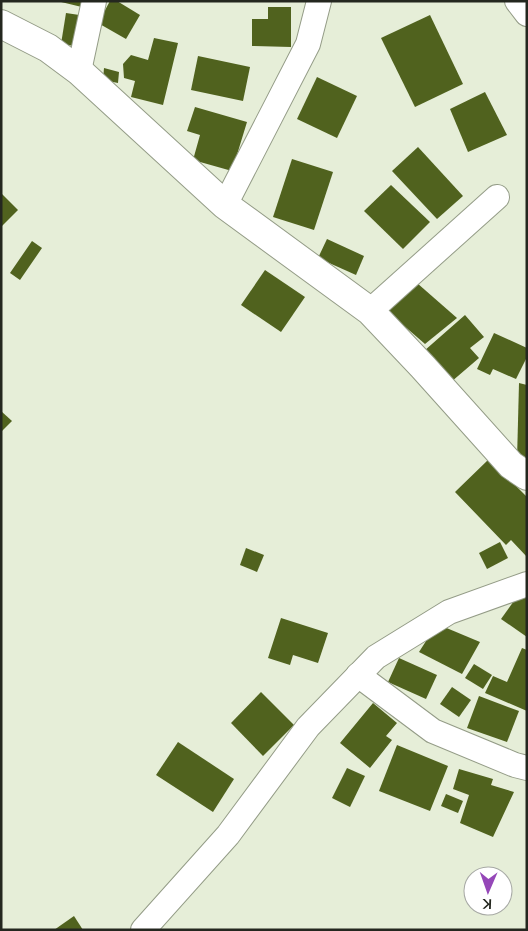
<svg xmlns="http://www.w3.org/2000/svg" width="528" height="931" font-family="Mulish,sans-serif">
  <style>
    .building { fill: #50621e }
    .lines { fill: none; stroke-linecap: round; stroke-linejoin: round }
    .minor-casing { stroke: #949c87; stroke-width: 26 }
    .tertiary-casing { stroke: #949c87; stroke-width: 30 }
    .minor { stroke: #fff; stroke-width: 24 }
    .tertiary { stroke: #fff; stroke-width: 28 }
  </style>
  <rect width="100%" height="100%" fill="#e6eed8"/>
  <g class="building">
    <polygon points="57,1 91,1 90,9"/>
    <polygon points="110,1 117,1 140,15 126,39 98,23"/>
    <polygon points="268,7 291,7 291,47 252,46 252,19 268,19"/>
    <polygon points="66,13 86,16 81,47 61,44"/>
    <polygon points="430,15 463,84 415,107 381,38"/>
    <polygon points="154,38 178,43 163,105 131,97 135,81 124,78 123,64 131,55 148,60"/>
    <polygon points="198,56 250,67 243,101 191,90"/>
    <polygon points="104,68 119,72 118,83 103,80"/>
    <polygon points="317,77 357,96 337,138 297,119"/>
    <polygon points="485,92 507,135 468,152 450,109"/>
    <polygon points="195,107 247,122 232,171 193,160 200,135 187,131"/>
    <polygon points="418,147 463,196 437,219 392,171"/>
    <polygon points="292,159 333,172 314,230 273,217"/>
    <polygon points="391,185 430,222 403,249 364,211"/>
    <polygon points="1,193 18,210 1,227"/>
    <polygon points="327,239 364,256 356,275 318,258"/>
    <polygon points="32,241 42,248 20,280 10,273"/>
    <polygon points="265,270 305,297 281,332 241,305"/>
    <polygon points="417,283 457,318 425,344 388,312"/>
    <polygon points="465,315 484,337 470,348 479,358 451,382 424,351"/>
    <polygon points="494,333 527,348 527,357 516,379 493,369 490,375 477,369"/>
    <polygon points="519,383 527,385 527,462 517,460"/>
    <polygon points="1,411 12,421 1,432"/>
    <polygon points="489,459 527,497 527,557 511,540 506,545 455,492"/>
    <polygon points="500,542 508,558 487,569 479,553"/>
    <polygon points="246,548 264,555 257,572 240,565"/>
    <polygon points="524,587 527,589 527,637 501,619"/>
    <polygon points="281,618 328,633 318,663 293,655 290,665 268,658"/>
    <polygon points="437,624 480,642 462,674 419,652"/>
    <polygon points="522,648 527,650 527,711 485,693 493,676 507,682"/>
    <polygon points="399,658 437,675 426,699 388,682"/>
    <polygon points="474,664 492,675 483,689 465,678"/>
    <polygon points="452,687 471,700 459,717 440,704"/>
    <polygon points="261,692 294,725 263,756 231,723"/>
    <polygon points="479,696 519,711 507,742 467,728"/>
    <polygon points="373,703 397,723 386,736 392,740 370,768 340,743"/>
    <polygon points="178,742 234,779 213,812 156,775"/>
    <polygon points="397,745 448,766 430,811 379,791"/>
    <polygon points="347,768 365,776 350,807 332,798"/>
    <polygon points="459,769 493,779 491,785 514,792 493,837 460,823 469,795 453,789"/>
    <polygon points="446,794 463,801 458,813 441,806"/>
    <polygon points="74,916 83,930 54,930"/>
  </g>
  <g class="lines">
    <defs>
      <g id="minor">
        <polyline points="517,1 527,14"/>
        <polyline points="79,71 94,1"/>
        <polyline points="225,205 308,44 319,1"/>
        <polyline points="370,311 497,197"/>
        <polyline points="358,675 433,731 515,765 527,768"/>
        <polyline points="143,930 228,835 308,727 376,657 449,612 527,584"/>
      </g>
      <polyline id="tertiary" points="1,24 48,48 79,71 225,205 370,311 423,367 511,465 527,476"/>
    </defs>
    <use href="#minor" class="minor-casing"/>
    <use href="#tertiary" class="tertiary-casing"/>
    <use href="#minor" class="minor"/>
    <use href="#tertiary" class="tertiary"/>
  </g>
  <rect width="528" height="931" fill="none" stroke="#24271f" stroke-width="5"/>
  <g transform="translate(488 891) rotate(182)"><circle r="24" fill="#ffffff" stroke="#a7a9a5"/>
  <path d="M0-4L9 19L0 12L-9 19Z" fill="#9547b8"/>
  <text y="-8" font-size="14" font-weight="bold" text-anchor="middle" fill="#24271f">K</text>
  </g>
</svg>
